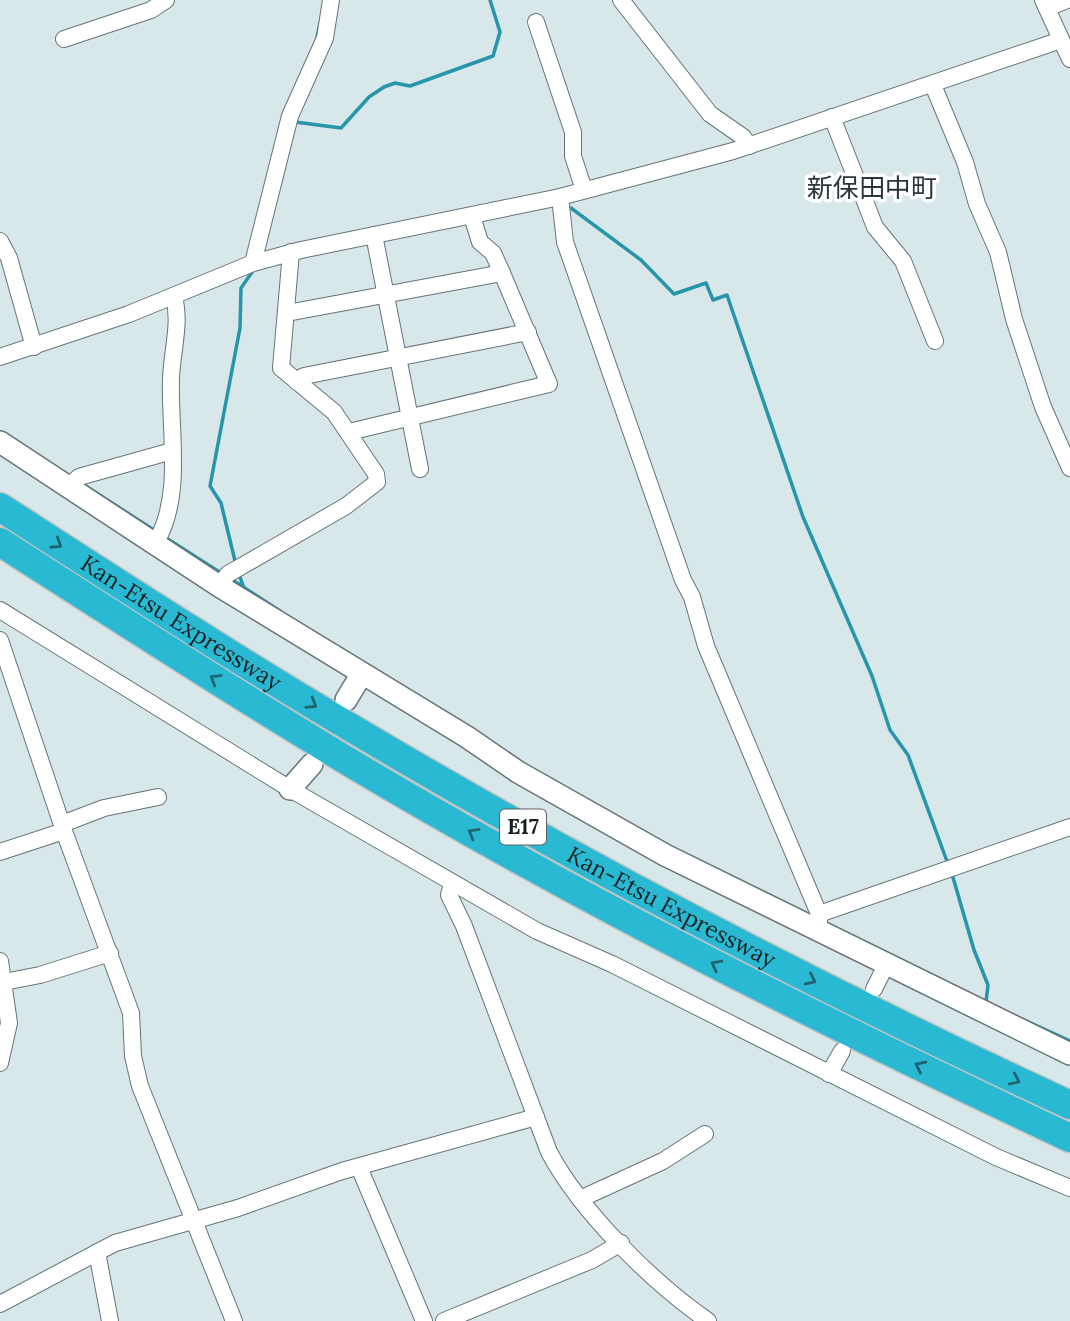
<svg xmlns="http://www.w3.org/2000/svg" width="1070" height="1321" font-family="Lora,'Noto Sans JP',serif">
  <style>
    .lines { fill: none; stroke-linecap: round; stroke-linejoin: round }
    .stream { stroke: #2795aa; stroke-width: 3.5 }
    .street-casing { stroke: #667477; stroke-width: 18 }
    .secondary-casing { stroke: #667477; stroke-width: 24 }
    .highway-casing { stroke: #c3c5c5; stroke-width: 31 }
    .street { stroke: #fff; stroke-width: 16 }
    .secondary { stroke: #fff; stroke-width: 21 }
    .highway { stroke: #2ab9d3; stroke-width: 28 }
    .oneway { stroke: #216471 }
    .labels { text-anchor: middle; stroke-width: 7; stroke-linejoin: round; paint-order: stroke }
    .shield { fill: #fff; stroke: #5e6263; stroke-width: 2 }
    .shield-label { font-size: 21px; font-weight: bold; fill: #191f20 }
    .street-label { font-size: 23px; fill: #191f20; stroke: #fff }
    .quarter-label { font-size: 26px; fill: #2a3639; stroke: #fff }
  </style>
  <rect width="100%" height="100%" fill="#d7e7ea"/>
  <g class="lines">
    <g class="stream">
      <polyline points="316,42 320,23"/>
      <polyline points="295,122 341,128 369,97 384,87 395,83 410,86 493,56 500,32 490,0"/>
      <polyline points="571,208 641,260 674,294 706,283 713,300 727,295 803,517 872,676 890,730 908,755 948,864"/>
      <polyline points="84,485 157,532"/>
      <polyline points="163,536 221,573"/>
      <polyline points="236,565 221,503 210,486 240,328 241,288 255,268"/>
      <polyline points="238,572 244,588"/>
      <polyline points="231,579 280,611"/>
      <polyline points="952,874 974,950 988,985 986,1002"/>
      <polyline points="1022,1019 1070,1041"/>
    </g>
    <defs>
      <g id="street">
        <polyline points="621,0 710,114 743,137 749,146"/>
        <polyline points="1043,0 1070,59"/>
        <polyline points="1047,8 1067,0"/>
        <polyline points="536,22 573,132 573,156 584,190"/>
        <polyline points="64,39 151,10 166,0"/>
        <polyline points="933,85 965,162 977,204 998,252 1014,319 1043,407 1070,468"/>
        <polyline points="832,117 875,227 903,261 935,341"/>
        <polyline points="560,197 565,242 683,580 692,597 706,646 819,914"/>
        <polyline points="374,235 420,469"/>
        <polyline points="0,241 9,258 34,347"/>
        <polyline points="253,263 290,116 325,38 331,0"/>
        <polyline points="287,313 502,273"/>
        <polyline points="0,357 129,314 253,263 301,250 560,197 733,151 1061,40"/>
        <polyline points="296,381 304,376 528,332"/>
        <polyline points="349,432 549,384 502,273 493,253 480,242 472,216"/>
        <polyline points="69,486 79,477 172,451"/>
        <path d="M155 544C184 496 169 431 171 378 172 351 181 323 174 297"/>
        <polyline points="219,586 228,574 346,506 377,482 376,474 334,412 281,368 291,252"/>
        <polyline points="0,610 290,789 537,931 612,964 996,1157 1070,1188"/>
        <polyline points="0,640 64,831 131,1013 133,1056 140,1086 234,1321"/>
        <polyline points="62,824 104,808 158,797"/>
        <polyline points="0,852 64,831"/>
        <path d="M452 884 449 895 464 926 549 1152C581 1212 652 1282 708 1321"/>
        <polyline points="819,924 819,914 1070,827"/>
        <polyline points="0,961 9,1023 0,1063"/>
        <polyline points="4,982 40,975 110,953"/>
        <polyline points="874,989 886,965"/>
        <polyline points="829,1074 842,1051"/>
        <polyline points="359,1167 424,1321"/>
        <polyline points="580,1199 663,1161 705,1134"/>
        <polyline points="97,1252 110,1321"/>
        <polyline points="0,1304 115,1243 238,1208 342,1171 536,1117"/>
        <polyline points="444,1321 592,1260 621,1243"/>
      </g>
      <g id="secondary">
        <polyline points="0,442 219,586 467,737 518,772 665,855 1070,1054"/>
        <polyline points="346,700 361,675"/>
        <polyline points="290,789 312,764"/>
      </g>
      <g id="highway">
        <path id="s1" d="M0 507C119 584 238 661 360 733 590 870 828 993 1070 1105"/>
        <path d="M0 542C114 615 228 689 344 759 578 899 823 1022 1070 1138"/>
      </g>
    </defs>
    <use href="#street" class="street-casing"/>
    <use href="#secondary" class="secondary-casing"/>
    <use href="#highway" class="highway-casing"/>
    <use href="#street" class="street"/>
    <use href="#secondary" class="secondary"/>
    <use href="#highway" class="highway"/>
  </g>
  <defs><path id="oneway-chevron" d="M-2-3.5L2.5 0L-2 3.5" fill="none" stroke-width="1.6" stroke-linecap="round" stroke-linejoin="round" transform="scale(1.75)"/></defs>
  <g class="oneway">
    <use href="#oneway-chevron" transform="translate(57 544) rotate(33)"/>
    <use href="#oneway-chevron" transform="translate(215 679) rotate(-148)"/>
    <use href="#oneway-chevron" transform="translate(312 704) rotate(31)"/>
    <use href="#oneway-chevron" transform="translate(473 833) rotate(-150)"/>
    <use href="#oneway-chevron" transform="translate(716 965) rotate(-152)"/>
    <use href="#oneway-chevron" transform="translate(811 980) rotate(26)"/>
    <use href="#oneway-chevron" transform="translate(920 1066) rotate(-154)"/>
    <use href="#oneway-chevron" transform="translate(1015 1080) rotate(25)"/>
  </g>
  <g class="labels">
    <rect class="shield" x="500" y="809.5" width="46" height="35" rx="5"/>
    <g class="shield-label">
      <text x="523" y="834">E17</text>
    </g>
    <g class="street-label">
      <text dy="8" stroke="none"><textPath href="#s1" startOffset="215">Kan-Etsu Expressway</textPath></text>
      <text dy="8" stroke="none"><textPath href="#s1" startOffset="782">Kan-Etsu Expressway</textPath></text>
    </g>
    <g class="quarter-label">
      <text x="872" y="197">新保田中町</text>
    </g>
  </g>
</svg>
